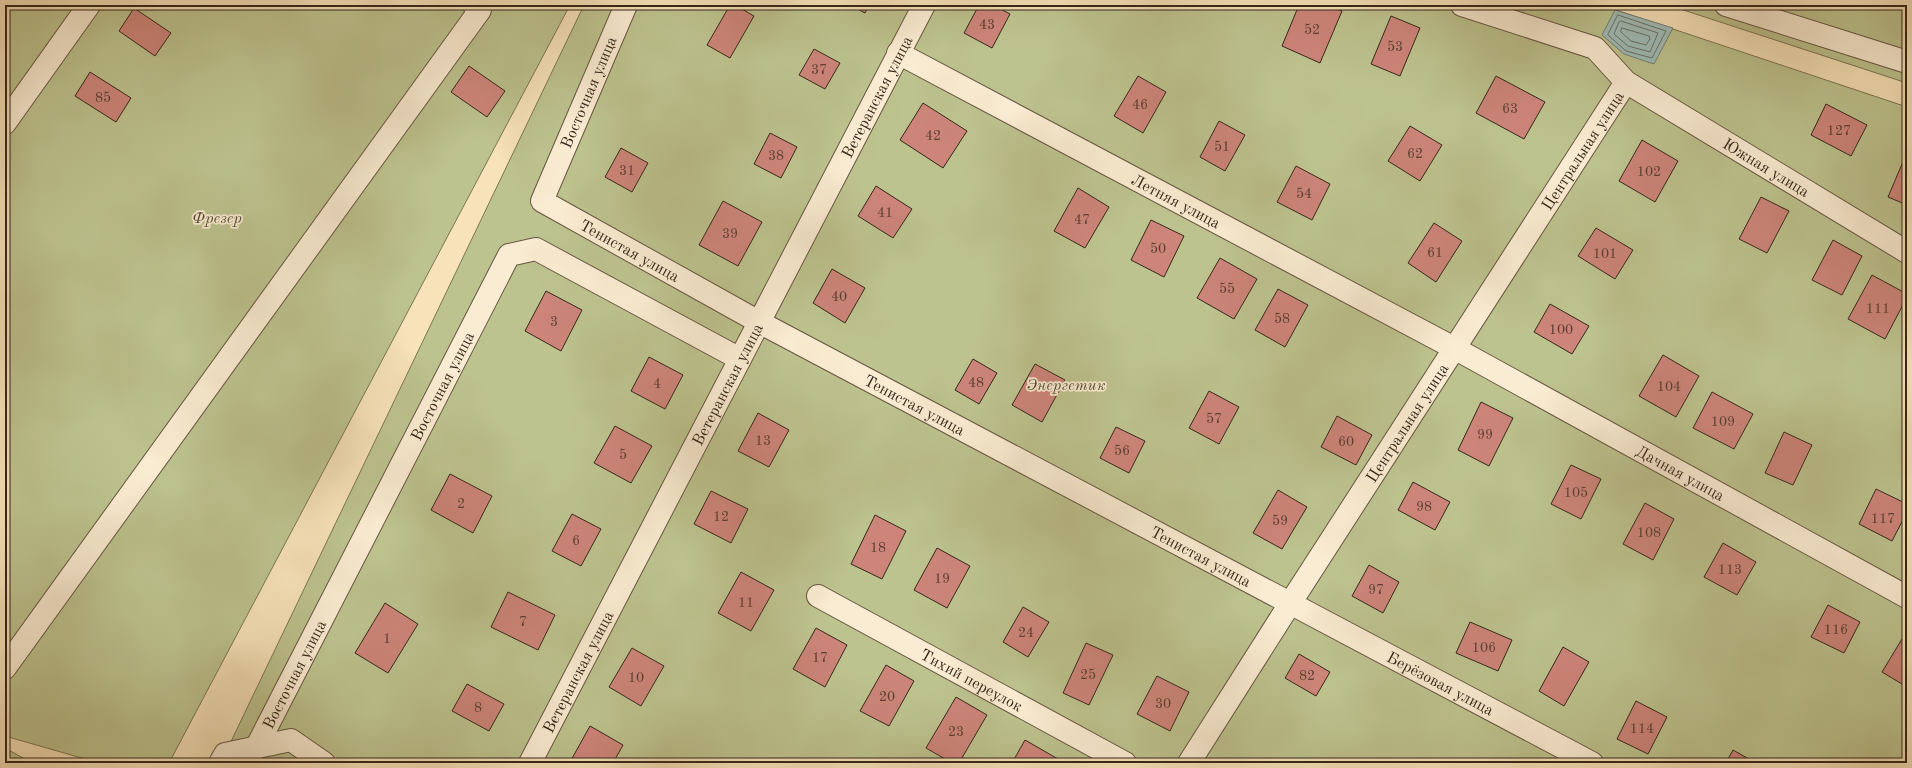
<svg xmlns="http://www.w3.org/2000/svg" width="1912" height="768" font-family="'Old Standard TT',serif">
  <style>
    .green { fill: #bdc38f; stroke: #797554 }
    .water { fill: #9fbcb7; stroke: #758078 }
    .lines { fill: none; stroke-linecap: round; stroke-linejoin: round }
    .shore { stroke: #6a7268; stroke-width: 1 }
    .building { fill: #cd857a; stroke: #35271a }
    .minor-casing { stroke: #665642; stroke-width: 24 }
    .minor { stroke: #faecd2; stroke-width: 22 }
    .labels { text-anchor: middle; stroke-width: 3.5; stroke-linejoin: round; paint-order: stroke }
    .number-label { font-size: 14px; fill: #5b3e32 }
    .street-label { font-size: 16px; fill: #35271a; stroke: #faecd2 }
    .park-label { font-size: 16px; font-style: italic; fill: #574e37; stroke: #faecd2 }
  </style>
  <rect width="100%" height="100%" fill="#f7e2b9"/>
  <filter id="stains"><feTurbulence type="fractalNoise" baseFrequency=".005" numOctaves="4"/><feColorMatrix values="0 0 0 0 .2 0 0 0 0 .09 0 0 0 0 .02 0 0 0 .5 -.17"/></filter>
  <radialGradient id="worn" r=".72"><stop offset=".6" stop-color="#630" stop-opacity="0"/><stop offset="1" stop-color="#630" stop-opacity=".3"/></radialGradient>
  <g class="green">
    <polygon points="5,5 570,5 169,763 99,763 5,736"/>
    <polygon points="584,5 1601,5 1907,107 1907,763 238,763 225,754"/>
    <polygon points="1668,5 1907,5 1907,83"/>
    <polygon points="5,748 32,763 5,763"/>
  </g>
  <polygon class="water" points="1615,10 1673,28 1654,64 1624,54 1602,35"/>
  <g class="lines">
    <g class="shore">
      <polygon points="1618,15 1666,31 1652,58 1626,51 1608,35"/>
      <polygon points="1621,21 1658,33 1650,52 1628,46 1614,34 1619,22"/>
      <polygon points="1622,28 1649,36 1650,39 1646,45 1631,41 1621,32"/>
    </g>
  </g>
  <g class="building">
    <polygon points="730,5 735,5 754,16 730,58 707,45"/>
    <polygon points="850,5 869,5 865,13"/>
    <polygon points="979,5 993,5 1010,14 992,48 964,33"/>
    <polygon points="1178,5 1188,5 1186,9"/>
    <polygon points="1299,5 1327,5 1342,11 1320,63 1282,46"/>
    <polygon points="134,8 171,33 155,56 119,31"/>
    <polygon points="1391,16 1420,28 1400,76 1371,64"/>
    <polygon points="814,49 840,63 825,89 799,75"/>
    <polygon points="469,66 505,91 487,117 451,92"/>
    <polygon points="90,72 131,98 116,122 75,96"/>
    <polygon points="1138,76 1166,92 1143,133 1114,116"/>
    <polygon points="1496,76 1545,102 1524,139 1476,113"/>
    <polygon points="923,103 967,131 943,168 900,140"/>
    <polygon points="1826,104 1867,125 1851,156 1811,135"/>
    <polygon points="1219,121 1245,135 1225,171 1200,157"/>
    <polygon points="1410,126 1442,145 1420,181 1388,161"/>
    <polygon points="770,133 797,147 781,178 754,164"/>
    <polygon points="1642,140 1678,161 1655,202 1619,181"/>
    <polygon points="621,148 648,163 632,192 605,177"/>
    <polygon points="1905,157 1907,158 1907,205 1888,197"/>
    <polygon points="1296,166 1330,184 1312,220 1277,202"/>
    <polygon points="876,186 912,209 893,238 858,216"/>
    <polygon points="1078,188 1109,207 1085,248 1054,231"/>
    <polygon points="1761,197 1789,211 1767,253 1739,239"/>
    <polygon points="723,201 762,222 738,266 699,245"/>
    <polygon points="1151,220 1184,236 1164,277 1131,260"/>
    <polygon points="1434,223 1462,241 1436,282 1408,263"/>
    <polygon points="1596,228 1633,250 1615,279 1578,256"/>
    <polygon points="1833,240 1862,256 1842,295 1812,280"/>
    <polygon points="1220,258 1257,279 1234,319 1197,298"/>
    <polygon points="832,269 865,288 845,323 813,303"/>
    <polygon points="1872,275 1907,294 1907,297 1885,339 1848,319"/>
    <polygon points="1278,289 1308,305 1285,347 1255,330"/>
    <polygon points="546,291 582,310 561,351 525,331"/>
    <polygon points="1550,304 1589,326 1572,354 1534,332"/>
    <polygon points="1663,355 1699,376 1676,417 1639,396"/>
    <polygon points="649,357 683,375 665,409 631,391"/>
    <polygon points="973,359 997,373 979,404 955,390"/>
    <polygon points="1035,364 1065,380 1042,422 1012,405"/>
    <polygon points="1209,391 1239,407 1219,444 1189,428"/>
    <polygon points="1712,392 1753,414 1734,449 1693,428"/>
    <polygon points="1481,402 1513,418 1489,466 1458,450"/>
    <polygon points="758,413 789,430 769,467 738,451"/>
    <polygon points="1337,416 1372,435 1356,465 1321,447"/>
    <polygon points="615,426 652,446 631,483 594,463"/>
    <polygon points="1116,427 1145,441 1129,473 1100,458"/>
    <polygon points="1784,432 1812,445 1793,485 1765,473"/>
    <polygon points="1571,465 1601,479 1581,519 1551,504"/>
    <polygon points="450,474 492,496 473,533 431,510"/>
    <polygon points="1413,482 1450,502 1435,530 1398,510"/>
    <polygon points="1876,489 1907,504 1907,512 1892,541 1859,524"/>
    <polygon points="1278,490 1307,507 1282,549 1253,533"/>
    <polygon points="711,491 748,509 731,543 694,524"/>
    <polygon points="1645,503 1674,519 1653,560 1623,544"/>
    <polygon points="572,514 601,529 581,566 552,551"/>
    <polygon points="875,515 906,531 882,579 851,564"/>
    <polygon points="1723,543 1756,562 1737,595 1704,577"/>
    <polygon points="937,548 970,566 947,608 914,590"/>
    <polygon points="1369,565 1399,582 1383,613 1352,596"/>
    <polygon points="741,572 774,590 751,631 718,613"/>
    <polygon points="508,592 555,615 538,650 491,627"/>
    <polygon points="385,603 418,624 388,673 355,653"/>
    <polygon points="1828,605 1860,622 1844,653 1811,637"/>
    <polygon points="1023,607 1049,622 1028,657 1003,642"/>
    <polygon points="1470,622 1512,640 1498,671 1456,653"/>
    <polygon points="816,628 847,645 825,687 793,669"/>
    <polygon points="1902,639 1907,642 1907,687 1882,672"/>
    <polygon points="1086,643 1113,655 1089,705 1063,693"/>
    <polygon points="1563,647 1589,662 1564,706 1539,691"/>
    <polygon points="632,648 664,666 641,706 609,687"/>
    <polygon points="1299,654 1330,672 1316,696 1285,678"/>
    <polygon points="886,665 914,681 889,726 860,711"/>
    <polygon points="1157,676 1189,692 1170,731 1137,714"/>
    <polygon points="467,684 504,704 489,731 452,711"/>
    <polygon points="956,697 987,715 959,763 952,763 926,748"/>
    <polygon points="1636,701 1667,717 1648,754 1617,739"/>
    <polygon points="590,726 623,745 613,763 570,762"/>
    <polygon points="1025,740 1058,759 1055,763 1012,763"/>
    <polygon points="1733,750 1756,763 1726,763"/>
  </g>
  <g class="lines">
    <defs>
      <g id="minor">
        <path id="s1" d="M626 5 542 201 759 322 1592 763"/>
        <path id="s2" d="M1462 5 1595 48 1626 82 1907 252"/>
        <polyline points="1726,5 1907,62"/>
        <path id="s3" d="M898 53 1454 348 1907 597"/>
        <polyline points="5,123 89,5"/>
        <path id="s4" d="M818 596 1125 763"/>
        <polyline points="5,668 480,10 474,5"/>
        <path id="s5" d="M256 748 509 255 536 249 740 359"/>
        <polyline points="220,763 225,754 291,740 324,763"/>
        <path id="s6" d="M530 763 924 5"/>
        <path id="s7" d="M1189 763 1291 602 1626 82"/>
      </g>
    </defs>
    <use href="#minor" class="minor-casing"/>
    <use href="#minor" class="minor"/>
  </g>
  <g class="labels">
    <g class="number-label">
      <text x="987" y="29">43</text>
      <text x="1312" y="34">52</text>
      <text x="1395" y="51">53</text>
      <text x="819" y="74">37</text>
      <text x="103" y="102">85</text>
      <text x="1140" y="109">46</text>
      <text x="1510" y="113">63</text>
      <text x="1839" y="135">127</text>
      <text x="933" y="140">42</text>
      <text x="1222" y="151">51</text>
      <text x="1415" y="158">62</text>
      <text x="776" y="160">38</text>
      <text x="627" y="175">31</text>
      <text x="1649" y="176">102</text>
      <text x="1304" y="198">54</text>
      <text x="885" y="217">41</text>
      <text x="1082" y="224">47</text>
      <text x="730" y="238">39</text>
      <text x="1158" y="253">50</text>
      <text x="1435" y="257">61</text>
      <text x="1605" y="258">101</text>
      <text x="1227" y="293">55</text>
      <text x="839" y="301">40</text>
      <text x="1878" y="313">111</text>
      <text x="1282" y="323">58</text>
      <text x="554" y="326">3</text>
      <text x="1561" y="334">100</text>
      <text x="976" y="387">48</text>
      <text x="657" y="388">4</text>
      <text x="1669" y="391">104</text>
      <text x="1214" y="423">57</text>
      <text x="1723" y="426">109</text>
      <text x="1485" y="439">99</text>
      <text x="763" y="445">13</text>
      <text x="1346" y="446">60</text>
      <text x="1122" y="455">56</text>
      <text x="623" y="459">5</text>
      <text x="1576" y="497">105</text>
      <text x="461" y="508">2</text>
      <text x="1424" y="511">98</text>
      <text x="721" y="521">12</text>
      <text x="1883" y="523">117</text>
      <text x="1280" y="525">59</text>
      <text x="1649" y="537">108</text>
      <text x="576" y="545">6</text>
      <text x="878" y="552">18</text>
      <text x="1730" y="574">113</text>
      <text x="942" y="583">19</text>
      <text x="1376" y="594">97</text>
      <text x="746" y="607">11</text>
      <text x="523" y="626">7</text>
      <text x="1836" y="634">116</text>
      <text x="1026" y="637">24</text>
      <text x="387" y="643">1</text>
      <text x="1484" y="652">106</text>
      <text x="820" y="662">17</text>
      <text x="1088" y="679">25</text>
      <text x="1307" y="680">82</text>
      <text x="636" y="682">10</text>
      <text x="887" y="701">20</text>
      <text x="1163" y="708">30</text>
      <text x="478" y="712">8</text>
      <text x="1642" y="733">114</text>
      <text x="956" y="736">23</text>
    </g>
    <g class="street-label">
      <text transform="translate(588 92) rotate(-67)" y="6">Восточная улица</text>
      <text dy="6" stroke="none"><textPath href="#s6" startOffset="751">Ветеранская улица</textPath></text>
      <text dy="6" stroke="none"><textPath href="#s7" startOffset="728">Центральная улица</textPath></text>
      <text dy="6" stroke="none"><textPath href="#s2" startOffset="350">Южная улица</textPath></text>
      <text dy="6" stroke="none"><textPath href="#s3" startOffset="315">Летняя улица</textPath></text>
      <text dy="6" stroke="none"><textPath href="#s1" startOffset="314">Тенистая улица</textPath></text>
      <text dy="6" stroke="none"><textPath href="#s6" startOffset="427">Ветеранская улица</textPath></text>
      <text dy="6" stroke="none"><textPath href="#s5" startOffset="407">Восточная улица</textPath></text>
      <text dy="6" stroke="none"><textPath href="#s1" startOffset="638">Тенистая улица</textPath></text>
      <text dy="6" stroke="none"><textPath href="#s7" startOffset="404">Центральная улица</textPath></text>
      <text dy="6" stroke="none"><textPath href="#s3" startOffset="888">Дачная улица</textPath></text>
      <text dy="6" stroke="none"><textPath href="#s1" startOffset="962">Тенистая улица</textPath></text>
      <text dy="6" stroke="none"><textPath href="#s6" startOffset="103">Ветеранская улица</textPath></text>
      <text dy="6" stroke="none"><textPath href="#s5" startOffset="83">Восточная улица</textPath></text>
      <text dy="6" stroke="none"><textPath href="#s4" startOffset="175">Тихий переулок</textPath></text>
      <text dy="6" stroke="none"><textPath href="#s1" startOffset="1233">Берёзовая улица</textPath></text>
    </g>
    <g class="park-label">
      <text x="217" y="223">Фрезер</text>
      <text x="1066" y="390">Энергетик</text>
    </g>
  </g>
  <rect width="1912" height="768" fill="none" stroke="#f7e2b9" stroke-width="20"/>
  <rect x="6" y="6" width="1900" height="756" fill="none" stroke="#35271a" stroke-width="2"/>
  <rect x="10" y="10" width="1892" height="748" fill="none" stroke="#35271a"/>
  <rect width="100%" height="100%" filter="url(#stains)"/>
  <rect width="100%" height="100%" fill="url(#worn)"/>
</svg>
